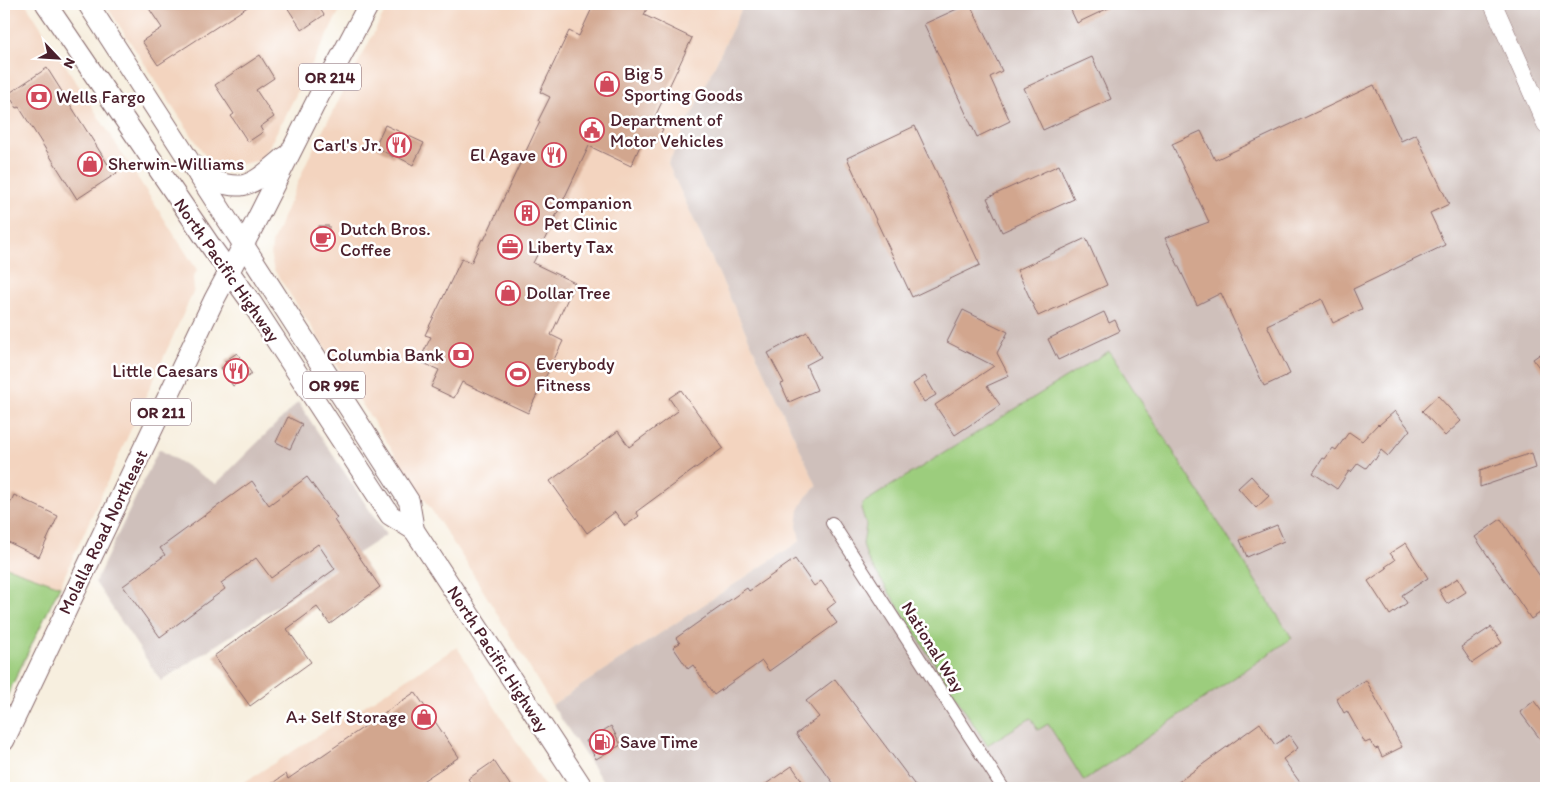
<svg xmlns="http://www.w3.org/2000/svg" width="1550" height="792" font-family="Itim,sans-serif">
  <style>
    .built { fill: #f3d4bf }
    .industrial { fill: #cfc0bb }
    .green { fill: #9ccd7d; stroke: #737654 }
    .building { fill: #d2a68e }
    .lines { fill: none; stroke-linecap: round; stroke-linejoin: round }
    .street-casing { stroke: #87686a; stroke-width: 14 }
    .secondary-casing { stroke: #87686a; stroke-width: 19 }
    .primary-casing { stroke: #87686a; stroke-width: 22 }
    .street { stroke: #fff; stroke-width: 12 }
    .secondary { stroke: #fff; stroke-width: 18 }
    .primary { stroke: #fff; stroke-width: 20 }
    .labels { text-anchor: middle; stroke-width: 5; stroke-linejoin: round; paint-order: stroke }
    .shield { fill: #fff; stroke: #80626b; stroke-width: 1 }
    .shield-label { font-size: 16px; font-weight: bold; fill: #4a1f2b }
    .poi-label { font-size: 18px; fill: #4a1f2b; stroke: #fff; text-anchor: start }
    .street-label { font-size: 18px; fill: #4a1f2b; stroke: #fff }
  </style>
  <rect width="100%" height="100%" fill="#fff"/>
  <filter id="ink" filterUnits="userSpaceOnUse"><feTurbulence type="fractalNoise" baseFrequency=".02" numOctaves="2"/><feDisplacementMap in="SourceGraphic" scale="10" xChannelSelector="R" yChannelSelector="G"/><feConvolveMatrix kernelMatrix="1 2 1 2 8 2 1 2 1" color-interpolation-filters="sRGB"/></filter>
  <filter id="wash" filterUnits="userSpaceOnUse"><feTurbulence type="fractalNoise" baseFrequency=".0096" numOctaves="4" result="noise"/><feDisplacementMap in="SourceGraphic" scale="20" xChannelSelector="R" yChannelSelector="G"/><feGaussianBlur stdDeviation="1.12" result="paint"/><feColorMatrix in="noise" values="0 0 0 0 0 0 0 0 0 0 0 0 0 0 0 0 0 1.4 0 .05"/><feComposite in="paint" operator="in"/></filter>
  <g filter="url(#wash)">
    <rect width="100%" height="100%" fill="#f7efdf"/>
    <g class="built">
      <polygon points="4,4 26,4 197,270 193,278 194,290 60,586 4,566"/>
      <polygon points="105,4 343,4 262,160 214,169"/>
      <polygon points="389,4 744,4 668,164 817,486 806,497 797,526 800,541 552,705 467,564 274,270 271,259 272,243 308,159"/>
      <polygon points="457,647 546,788 235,788"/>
    </g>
    <g class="industrial">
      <polygon points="744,4 1546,4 1546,788 607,788 552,705 800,541 797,526 799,510 806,497 817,486 668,164"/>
      <polygon points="298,402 386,535 161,681 95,582 159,449 216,484"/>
    </g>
    <g class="green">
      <polygon points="1109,351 1292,638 1084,781 1048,724 1038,730 1031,718 987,745 867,558 863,544 866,525 861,508 863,503"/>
      <polygon points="4,566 60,586 4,702"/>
    </g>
    <g id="blocks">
      <g class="building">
        <polygon points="146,4 252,4 158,65 142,41 162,28"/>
        <polygon points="285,4 317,4 324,15 302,30"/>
        <polygon points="594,4 649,4 644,15 692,38 652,123 663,129 656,143 644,137 631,166 589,146 541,247 533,263 575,283 551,335 563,341 528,413 462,382 454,398 431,387 439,370 419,361 431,337 425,335 462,258 471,263 482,239 484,240 534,134 540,122 538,121 550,97 540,92 569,31 579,36"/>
        <polygon points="968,4 970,4 1002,71 990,77 1010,121 977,137 924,24"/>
        <polygon points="1068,4 1117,4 1077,23"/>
        <polygon points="260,55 274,78 256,90 274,117 260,127 263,132 248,142 231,116 234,114 215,85"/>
        <polygon points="1092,57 1111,99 1043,130 1024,88"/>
        <polygon points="47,68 109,166 111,164 117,173 77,199 19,107 17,108 8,94"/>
        <polygon points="1374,85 1401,141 1416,134 1449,204 1430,213 1445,245 1353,289 1362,309 1333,323 1322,299 1267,325 1290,374 1264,386 1221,293 1197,305 1165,238 1209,222 1172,144 1201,131 1215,160"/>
        <polygon points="385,125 424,143 413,165 394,155 393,157 375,146"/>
        <polygon points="915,126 980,265 912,297 847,158"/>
        <polygon points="1059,165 1074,199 1002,232 987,198"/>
        <polygon points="319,226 329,226 328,244 318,243"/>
        <polygon points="1086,238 1107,285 1038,316 1017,270"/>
        <polygon points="963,310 1008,332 997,353 1009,376 987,386 1000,405 955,435 935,405 994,366 947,342"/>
        <polygon points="1104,312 1109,323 1115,320 1120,331 1058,360 1048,339"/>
        <polygon points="807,332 821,357 806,365 817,390 789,402 781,384 784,383 768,353"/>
        <polygon points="1546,350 1546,377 1533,359"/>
        <polygon points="237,353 252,374 233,386 221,368 226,364 225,361"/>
        <polygon points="925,376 936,395 924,402 913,384"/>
        <polygon points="681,390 723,448 636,512 639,516 625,526 615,512 587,533 550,481 618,431 629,447 678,411 669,398"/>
        <polygon points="1438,396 1461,421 1445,436 1422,411"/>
        <polygon points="1395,411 1410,430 1388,456 1381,450 1375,460 1373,459 1366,468 1358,463 1351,472 1349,471 1337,489 1313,473 1323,458 1325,459 1333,448 1336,450 1349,432 1362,441 1378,424 1379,425"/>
        <polygon points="288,417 302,424 290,449 276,442"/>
        <polygon points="1532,453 1536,468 1480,487 1480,470"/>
        <polygon points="1251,476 1269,496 1256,508 1238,488"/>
        <polygon points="307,477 337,518 334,520 380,587 330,624 317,607 287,629 311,662 250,706 214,656 335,569 318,544 271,578 256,558 221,583 225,589 160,637 123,586 165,555 160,548 252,481 269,505"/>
        <polygon points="14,495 58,516 39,557 4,540 4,516"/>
        <polygon points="1501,519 1546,585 1546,609 1531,619 1475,537"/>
        <polygon points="1277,525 1284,541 1247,557 1240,540"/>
        <polygon points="1406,543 1428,578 1402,595 1407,603 1390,615 1368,581 1387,568 1385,567 1395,560 1390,553"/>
        <polygon points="795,559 814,586 821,581 836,602 827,609 837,623 769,671 762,661 714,695 693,665 688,669 673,647 680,643 676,638 747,588 749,591"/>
        <polygon points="1458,578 1466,592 1447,604 1439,590"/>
        <polygon points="1491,627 1502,643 1472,663 1461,647"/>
        <polygon points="835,679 917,788 837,788 796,734 819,717 806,701"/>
        <polygon points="1366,680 1402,747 1382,757 1378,748 1375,749 1370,741 1365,743 1347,711 1344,713 1336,698"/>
        <polygon points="415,692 459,757 412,788 265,788 286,774 288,779"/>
        <polygon points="1534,701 1546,717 1546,747 1520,712"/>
        <polygon points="1260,723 1275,745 1289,735 1298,748 1283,759 1304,788 1170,788"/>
        <polygon points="611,726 621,745 596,759 586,741"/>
        <polygon points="494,761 512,788 475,788 468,779"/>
        <polygon points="792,766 807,788 760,788"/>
      </g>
    </g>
  </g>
  <g filter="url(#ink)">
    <use href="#blocks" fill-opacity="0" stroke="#87686a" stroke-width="1"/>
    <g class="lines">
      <defs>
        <polyline id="street" points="832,523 1003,788"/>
        <polyline id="secondary" points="1493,4 1546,124"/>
        <g id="primary">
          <polyline points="46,4 212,248 251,302 390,515 414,530"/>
          <polyline points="88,4 409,501 414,530 583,788"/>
          <path d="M199 176C246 193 248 188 285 157"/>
          <polyline points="4,741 214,300 254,225 320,94 326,85 369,4"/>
        </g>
      </defs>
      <use href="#street" class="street-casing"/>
      <use href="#secondary" class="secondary-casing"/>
      <use href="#primary" class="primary-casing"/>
      <use href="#street" class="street"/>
      <use href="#secondary" class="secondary"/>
      <use href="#primary" class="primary"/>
    </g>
  </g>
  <defs>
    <symbol id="shop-ring" viewBox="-11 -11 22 22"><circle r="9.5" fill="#fff" stroke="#d1495b" stroke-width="1.5"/><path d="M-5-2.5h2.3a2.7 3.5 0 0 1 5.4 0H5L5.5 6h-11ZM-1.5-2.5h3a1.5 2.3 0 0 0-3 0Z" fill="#d1495b"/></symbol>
    <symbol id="bank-ring" viewBox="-11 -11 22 22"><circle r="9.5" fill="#fff" stroke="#d1495b" stroke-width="1.5"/><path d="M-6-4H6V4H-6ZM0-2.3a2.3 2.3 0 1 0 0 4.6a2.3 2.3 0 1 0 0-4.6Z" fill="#d1495b"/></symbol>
    <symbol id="civic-ring" viewBox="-11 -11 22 22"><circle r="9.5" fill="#fff" stroke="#d1495b" stroke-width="1.5"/><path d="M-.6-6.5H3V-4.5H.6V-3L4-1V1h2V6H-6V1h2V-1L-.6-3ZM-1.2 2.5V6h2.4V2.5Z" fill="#d1495b"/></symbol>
    <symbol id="restaurant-ring" viewBox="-11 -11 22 22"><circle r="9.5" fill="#fff" stroke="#d1495b" stroke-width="1.5"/><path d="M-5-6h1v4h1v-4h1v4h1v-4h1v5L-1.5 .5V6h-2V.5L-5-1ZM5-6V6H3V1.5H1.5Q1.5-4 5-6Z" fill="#d1495b"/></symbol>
    <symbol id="building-ring" viewBox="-11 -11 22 22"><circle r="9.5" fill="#fff" stroke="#d1495b" stroke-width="1.5"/><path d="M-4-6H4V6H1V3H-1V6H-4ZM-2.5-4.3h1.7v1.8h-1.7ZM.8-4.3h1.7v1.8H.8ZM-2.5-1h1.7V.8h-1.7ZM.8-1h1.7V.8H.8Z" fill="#d1495b"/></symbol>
    <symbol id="cafe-ring" viewBox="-11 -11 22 22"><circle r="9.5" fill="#fff" stroke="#d1495b" stroke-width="1.5"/><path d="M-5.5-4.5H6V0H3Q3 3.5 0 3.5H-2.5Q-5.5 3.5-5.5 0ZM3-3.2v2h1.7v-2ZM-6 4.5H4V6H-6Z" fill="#d1495b"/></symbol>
    <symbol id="office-ring" viewBox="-11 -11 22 22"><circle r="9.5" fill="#fff" stroke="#d1495b" stroke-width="1.5"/><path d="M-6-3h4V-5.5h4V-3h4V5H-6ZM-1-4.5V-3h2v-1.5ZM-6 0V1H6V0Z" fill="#d1495b"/></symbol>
    <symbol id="stadium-ring" viewBox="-11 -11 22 22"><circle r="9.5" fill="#fff" stroke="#d1495b" stroke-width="1.5"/><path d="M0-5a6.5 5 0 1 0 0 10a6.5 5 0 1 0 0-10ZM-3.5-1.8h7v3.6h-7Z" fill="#d1495b"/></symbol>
    <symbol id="fuel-ring" viewBox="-11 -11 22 22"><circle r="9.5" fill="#fff" stroke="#d1495b" stroke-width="1.5"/><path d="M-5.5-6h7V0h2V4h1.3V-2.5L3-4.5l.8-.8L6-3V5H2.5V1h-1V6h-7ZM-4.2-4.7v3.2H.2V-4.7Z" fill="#d1495b"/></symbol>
  </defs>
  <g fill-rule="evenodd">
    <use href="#shop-ring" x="593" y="70" width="28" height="28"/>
    <use href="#bank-ring" x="25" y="83" width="28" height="28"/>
    <use href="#civic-ring" x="578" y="116" width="28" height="28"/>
    <use href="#restaurant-ring" x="385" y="131" width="28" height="28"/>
    <use href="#restaurant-ring" x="540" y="141" width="28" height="28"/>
    <use href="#shop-ring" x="76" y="150" width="28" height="28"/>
    <use href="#building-ring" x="513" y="199" width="28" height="28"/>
    <use href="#cafe-ring" x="309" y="225" width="28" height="28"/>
    <use href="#office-ring" x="496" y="233" width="28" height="28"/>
    <use href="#shop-ring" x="494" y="279" width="28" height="28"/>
    <use href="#bank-ring" x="447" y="341" width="28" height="28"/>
    <use href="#restaurant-ring" x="222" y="357" width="28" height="28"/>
    <use href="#stadium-ring" x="504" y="360" width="28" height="28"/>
    <use href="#shop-ring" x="410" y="703" width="28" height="28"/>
    <use href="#fuel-ring" x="588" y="728" width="28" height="28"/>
  </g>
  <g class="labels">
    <g class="shield">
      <rect x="299" y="63.5" width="62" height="27" rx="4"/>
      <rect x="303" y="371.5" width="62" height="27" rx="4"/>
      <rect x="131" y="398.5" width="60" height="27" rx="4"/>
    </g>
    <g class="shield-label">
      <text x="330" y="83">OR 214</text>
      <text x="334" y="391">OR 99E</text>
      <text x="161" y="418">OR 211</text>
    </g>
    <g class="poi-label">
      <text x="624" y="80">Big 5<tspan x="624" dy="21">Sporting Goods</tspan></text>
      <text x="56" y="103">Wells Fargo</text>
      <text x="610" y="126">Department of<tspan x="610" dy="21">Motor Vehicles</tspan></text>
      <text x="382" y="151" text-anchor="end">Carl's Jr.</text>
      <text x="536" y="161" text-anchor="end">El Agave</text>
      <text x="108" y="170">Sherwin-Williams</text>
      <text x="544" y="209">Companion<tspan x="544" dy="21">Pet Clinic</tspan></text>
      <text x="340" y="235">Dutch Bros.<tspan x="340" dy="21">Coffee</tspan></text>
      <text x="528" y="253">Liberty Tax</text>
      <text x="526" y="299">Dollar Tree</text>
      <text x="444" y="361" text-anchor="end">Columbia Bank</text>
      <text x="536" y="370">Everybody<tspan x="536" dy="21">Fitness</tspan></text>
      <text x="218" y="377" text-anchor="end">Little Caesars</text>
      <text x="406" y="723" text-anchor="end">A+ Self Storage</text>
      <text x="620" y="748">Save Time</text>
    </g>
    <g class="street-label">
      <text transform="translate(227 270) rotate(55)" y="6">North Pacific Highway</text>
      <text transform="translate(103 532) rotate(-64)" y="6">Molalla Road Northeast</text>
      <text transform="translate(933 647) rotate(58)" y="6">National Way</text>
      <text transform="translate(498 659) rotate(57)" y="6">North Pacific Highway</text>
    </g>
  </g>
  <rect width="1550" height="792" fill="none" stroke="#fff" stroke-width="20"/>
  <g transform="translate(58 58) rotate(115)" stroke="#ffffff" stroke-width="4" paint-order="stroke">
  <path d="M0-4L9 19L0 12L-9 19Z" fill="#4a1f2b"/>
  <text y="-8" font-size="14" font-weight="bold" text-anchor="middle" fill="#4a1f2b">N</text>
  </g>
</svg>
